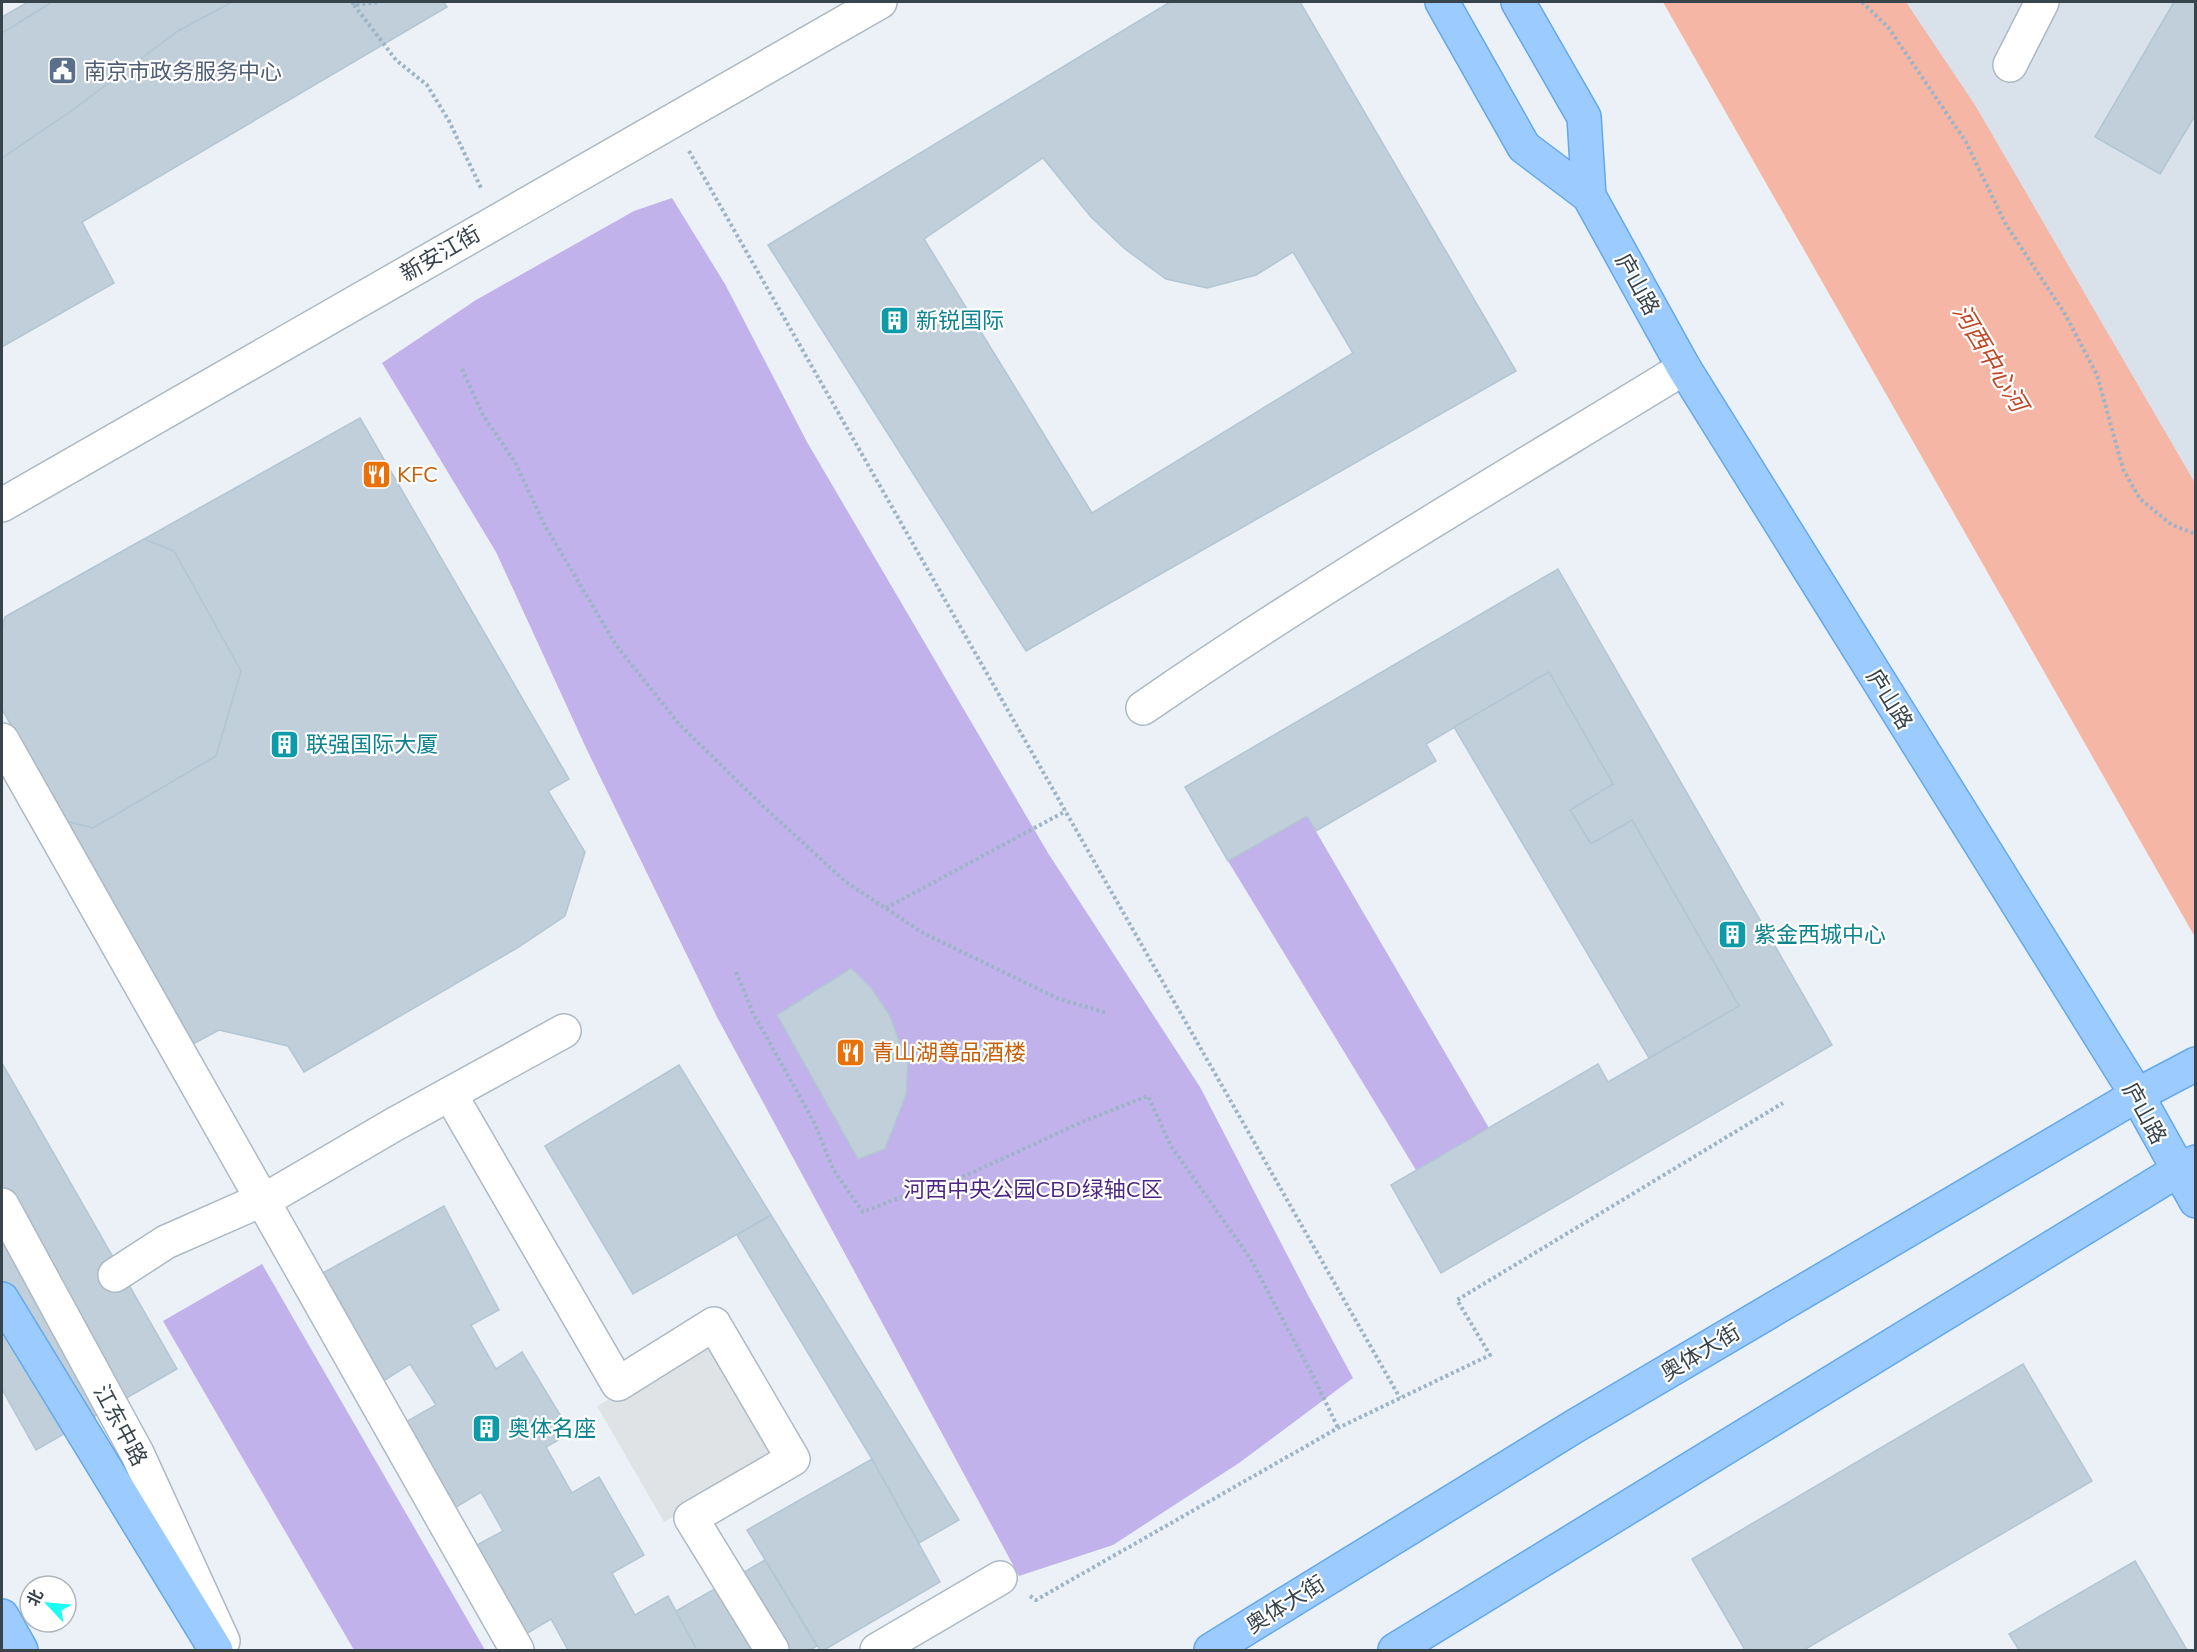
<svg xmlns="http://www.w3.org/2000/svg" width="2197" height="1652" font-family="Mulish,'Noto Sans SC',sans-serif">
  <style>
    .residential { fill: #d9e2eb }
    .green { fill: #c1b2ec }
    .parking { fill: #e0e3e5 }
    .water { fill: #f5b6a5 }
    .building { fill: #c0cfd9; stroke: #b2c6d4; stroke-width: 1.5; fill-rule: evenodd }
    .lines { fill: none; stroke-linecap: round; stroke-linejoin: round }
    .minor-casing { stroke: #adb9c3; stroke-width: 36 }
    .major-casing { stroke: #64a8ec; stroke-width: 36 }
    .path { stroke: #9db4c6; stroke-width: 4; stroke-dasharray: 3 3; stroke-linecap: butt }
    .minor { stroke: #fff; stroke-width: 33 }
    .major { stroke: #9cccff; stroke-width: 33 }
    .labels { text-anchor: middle; stroke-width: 4.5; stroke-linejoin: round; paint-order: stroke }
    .service-label { font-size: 22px; fill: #4e5e75; stroke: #fff; text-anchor: start }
    .street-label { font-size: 22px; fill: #38444c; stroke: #fff }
    .culture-label { font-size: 22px; fill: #0d838f; stroke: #fff; text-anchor: start }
    .food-label { font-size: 22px; fill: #c56008; stroke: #fff; text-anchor: start }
    .park-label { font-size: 22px; fill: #4d2683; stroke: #fff }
    .water-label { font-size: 24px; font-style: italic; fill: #c04a28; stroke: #fff }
  </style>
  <rect width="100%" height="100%" fill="#ebf1f6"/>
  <polygon class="residential" points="1862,2 2195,2 2195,534"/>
  <g class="green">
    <polygon points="672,198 725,284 807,442 1048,853 1200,1087 1308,1295 1353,1378 1239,1463 1113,1545 1019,1576 717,1017 587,750 496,552 382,363 476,300 634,211"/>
    <polygon points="1307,816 1489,1128 1416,1170 1228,861"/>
    <polygon points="262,1264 485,1650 354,1650 163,1321"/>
  </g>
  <polygon class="parking" points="712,1339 779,1455 664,1522 597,1406"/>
  <polygon class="water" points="1663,2 1906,2 1975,105 2195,483 2195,937"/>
  <g class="building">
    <polygon points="28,2 444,2 447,7 82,222 114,283 2,347 2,17"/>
    <polygon points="52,2 232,2 178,31 74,109 2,158 2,33"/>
    <path d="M1170 2H1300L1516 371 1026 651 768 245ZM1043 158 1091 217 1125 249 1166 279 1207 288 1256 275 1293 252 1353 353 1092 513 924 239Z"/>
    <polygon points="2174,2 2196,2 2196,114 2160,174 2095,137"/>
    <polygon points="360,418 569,779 548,791 585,852 565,916 517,948 304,1072 288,1046 219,1030 193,1044 2,709 2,629 5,617"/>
    <polygon points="144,539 174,551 241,671 216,756 93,828 66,821 2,709 2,629 5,617"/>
    <polygon points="1558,569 1832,1045 1441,1273 1391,1185 1598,1064 1608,1082 1739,1006 1632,820 1591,844 1570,810 1613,784 1549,672 1426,744 1436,761 1316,831 1307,816 1228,861 1185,787"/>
    <polygon points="1549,672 1613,784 1570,810 1591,844 1632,820 1739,1006 1649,1058 1454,727"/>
    <polygon points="851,968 872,989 889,1014 908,1064 906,1095 885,1149 858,1159 777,1015"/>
    <polygon points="2,1063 177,1369 36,1450 2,1389"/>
    <polygon points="679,1065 771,1215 633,1294 545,1146"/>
    <polygon points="444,1206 499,1310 471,1325 496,1369 522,1352 571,1433 546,1447 572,1493 599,1477 644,1555 612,1573 635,1615 668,1596 697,1650 568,1650 551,1619 526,1634 475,1546 503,1531 481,1492 453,1509 404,1423 436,1405 410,1364 382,1382 321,1274"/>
    <polygon points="771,1215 959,1520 919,1543 872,1459 737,1235"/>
    <polygon points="2023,1364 2092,1481 1804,1650 1745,1650 1692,1559"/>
    <polygon points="872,1459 940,1582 824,1650 820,1650 747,1530"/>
    <polygon points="765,1560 817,1646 810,1650 697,1650 676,1611"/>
    <polygon points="2135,1561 2187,1650 2019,1650 2009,1634"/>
  </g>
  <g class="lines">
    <defs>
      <g id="minor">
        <polyline points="2010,65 2042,2"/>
        <polyline points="2,505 880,2"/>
        <path d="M1143 708C1318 587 1503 479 1684 368"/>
        <polyline points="2,740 517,1650"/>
        <polyline points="450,1094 618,1384 714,1324 793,1459 691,1518 772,1650"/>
        <polyline points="2,1205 137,1453 223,1641"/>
        <polyline points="115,1275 166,1242 275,1194 395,1124 564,1031"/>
        <polyline points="877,1650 1000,1578"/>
      </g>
      <g id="major">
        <polyline points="1442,2 1524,147 1589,196 1684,368 2137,1095 2196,1201"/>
        <polyline points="1518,2 1584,117 1589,196"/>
        <polyline points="2,1299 216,1650"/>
        <polyline points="2,1616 21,1650"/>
        <polyline points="1211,1650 1575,1426 2137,1095 2196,1064"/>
        <polyline points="1395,1650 2177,1171 2196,1162"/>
      </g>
    </defs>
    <use href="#minor" class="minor-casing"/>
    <use href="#major" class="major-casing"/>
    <g class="path">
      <polyline points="352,2 354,5 380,2"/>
      <polyline points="1862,2 1888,27 1966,142 2005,223 2065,314 2097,375 2123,469 2140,499 2172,525 2196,534"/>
      <polyline points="354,5 396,60 427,85 449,121 482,190"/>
      <polyline points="689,151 1400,1398"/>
      <polyline points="462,369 483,415 515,462 544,524 616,645 679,724 763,806 846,882 923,933 1059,999 1107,1013"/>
      <polyline points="886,908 1066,811"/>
      <polyline points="736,972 753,1013 814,1122 833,1169 863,1212 906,1195 958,1179 1089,1119 1148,1096 1171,1146 1250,1258 1314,1378 1338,1428"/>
      <polyline points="1030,1596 1036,1600 1338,1428 1490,1355 1457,1300 1783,1103"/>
    </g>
    <use href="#minor" class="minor"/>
    <use href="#major" class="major"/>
  </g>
  <defs>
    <symbol id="civic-square" viewBox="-11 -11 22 22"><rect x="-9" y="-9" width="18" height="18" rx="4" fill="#5c6f8a" stroke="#fff"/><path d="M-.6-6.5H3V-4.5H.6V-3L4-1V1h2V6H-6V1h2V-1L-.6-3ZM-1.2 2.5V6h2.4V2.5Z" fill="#fff"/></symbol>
    <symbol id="building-square" viewBox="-11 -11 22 22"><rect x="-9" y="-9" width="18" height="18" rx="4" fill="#0f9aa8" stroke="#fff"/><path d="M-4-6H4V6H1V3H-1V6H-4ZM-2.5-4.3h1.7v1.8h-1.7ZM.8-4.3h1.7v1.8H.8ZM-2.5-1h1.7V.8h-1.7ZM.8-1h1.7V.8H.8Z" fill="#fff"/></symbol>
    <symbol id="restaurant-square" viewBox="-11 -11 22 22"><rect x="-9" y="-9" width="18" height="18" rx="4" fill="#e8710a" stroke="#fff"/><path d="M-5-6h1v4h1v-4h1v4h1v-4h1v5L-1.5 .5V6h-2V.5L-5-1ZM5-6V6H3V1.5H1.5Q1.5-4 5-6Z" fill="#fff"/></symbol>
  </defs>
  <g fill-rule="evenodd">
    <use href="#civic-square" x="46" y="54" width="33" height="33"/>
    <use href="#building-square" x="878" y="304" width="33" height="33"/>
    <use href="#restaurant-square" x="360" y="458" width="33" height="33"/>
    <use href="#building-square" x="268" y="728" width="33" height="33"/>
    <use href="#building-square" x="1716" y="918" width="33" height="33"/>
    <use href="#restaurant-square" x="834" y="1036" width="33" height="33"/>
    <use href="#building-square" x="470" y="1412" width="33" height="33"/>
  </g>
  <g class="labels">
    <g class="service-label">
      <text x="84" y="79">南京市政务服务中心</text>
    </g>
    <g class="street-label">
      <text transform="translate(440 253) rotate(-30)" y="8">新安江街</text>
      <text transform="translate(1638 284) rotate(61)" y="8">庐山路</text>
      <text transform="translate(1890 699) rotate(58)" y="8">庐山路</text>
      <text transform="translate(2145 1113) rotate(61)" y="8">庐山路</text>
      <text transform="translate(1700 1352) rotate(-31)" y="8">奥体大街</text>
      <text transform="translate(121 1425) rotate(62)" y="8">江东中路</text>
      <text transform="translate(1285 1604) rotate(-32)" y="8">奥体大街</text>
    </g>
    <g class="culture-label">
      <text x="916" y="328">新锐国际</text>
      <text x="306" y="752">联强国际大厦</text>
      <text x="1754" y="942">紫金西城中心</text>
      <text x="508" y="1436">奥体名座</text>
    </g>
    <g class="food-label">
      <text x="397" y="482">KFC</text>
      <text x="872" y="1060">青山湖尊品酒楼</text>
    </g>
    <g class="park-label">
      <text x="1033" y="1197">河西中央公园CBD绿轴C区</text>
    </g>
    <g class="water-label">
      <text transform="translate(1990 358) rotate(59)" y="8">河西中心河</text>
    </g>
  </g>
  <rect width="2197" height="1652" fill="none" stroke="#38444c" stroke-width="6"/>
  <g transform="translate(48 1604) rotate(296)"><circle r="28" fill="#ffffff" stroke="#afb4b7" stroke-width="1.5"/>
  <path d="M0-4.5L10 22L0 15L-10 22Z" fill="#1afff3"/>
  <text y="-9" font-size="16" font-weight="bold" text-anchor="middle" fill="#38444c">北</text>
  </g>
</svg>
